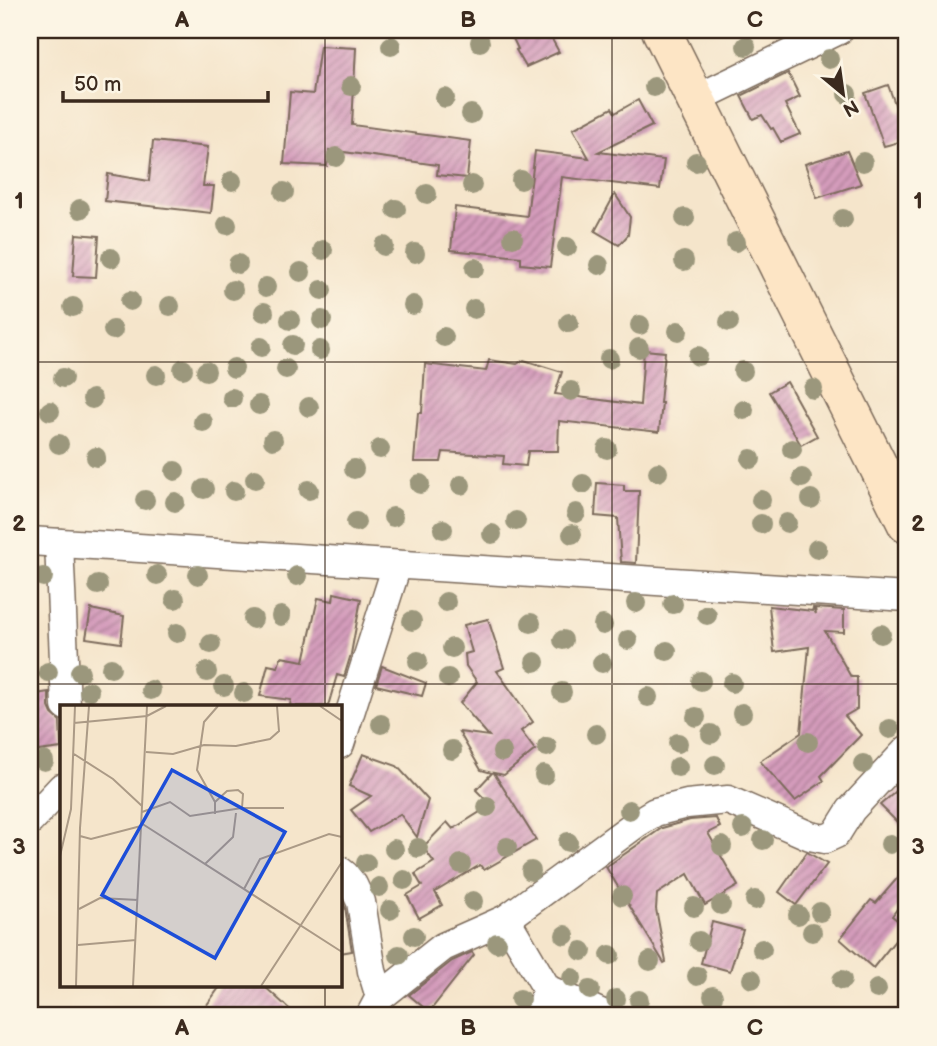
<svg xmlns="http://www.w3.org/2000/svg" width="937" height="1046" font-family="'Balsamiq Sans',sans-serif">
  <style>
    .building { fill: url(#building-hatch) }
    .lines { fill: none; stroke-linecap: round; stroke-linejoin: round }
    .minor-casing { stroke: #7c6b5b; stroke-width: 31 }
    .secondary-casing { stroke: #7c6b5b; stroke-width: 41 }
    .minor { stroke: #fff; stroke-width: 28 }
    .secondary { stroke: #fde5c5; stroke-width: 38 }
    .tree { fill: #9b977b }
    .grid { fill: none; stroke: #3b2a1e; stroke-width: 2; stroke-opacity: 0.55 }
    .inset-road { fill: none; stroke: #ab9a86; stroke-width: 2 }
    .view { fill: #1d4ed8; fill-opacity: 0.15; stroke: #1d4ed8; stroke-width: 3.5 }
    .inset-edge { fill: none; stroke: #3b2a1e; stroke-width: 3.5 }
    .neatline { fill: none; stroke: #3b2a1e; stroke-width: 2.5 }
    .grid-label { font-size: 23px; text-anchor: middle; font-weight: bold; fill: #3b2a1e }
  </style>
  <defs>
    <pattern id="building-hatch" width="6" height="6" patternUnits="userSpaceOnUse" patternTransform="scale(1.75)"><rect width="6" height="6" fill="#d49bbb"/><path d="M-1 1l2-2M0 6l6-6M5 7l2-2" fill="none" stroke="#ad7f97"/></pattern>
  </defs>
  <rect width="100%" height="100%" fill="#fcf5e5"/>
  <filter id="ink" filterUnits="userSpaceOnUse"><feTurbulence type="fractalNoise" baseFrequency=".0143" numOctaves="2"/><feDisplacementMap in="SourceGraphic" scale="14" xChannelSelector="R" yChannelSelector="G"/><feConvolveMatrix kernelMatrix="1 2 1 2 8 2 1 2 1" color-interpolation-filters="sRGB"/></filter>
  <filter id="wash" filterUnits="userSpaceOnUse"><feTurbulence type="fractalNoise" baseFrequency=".00686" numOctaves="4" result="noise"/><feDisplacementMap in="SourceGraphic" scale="28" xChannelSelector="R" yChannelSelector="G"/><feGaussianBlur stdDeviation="1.57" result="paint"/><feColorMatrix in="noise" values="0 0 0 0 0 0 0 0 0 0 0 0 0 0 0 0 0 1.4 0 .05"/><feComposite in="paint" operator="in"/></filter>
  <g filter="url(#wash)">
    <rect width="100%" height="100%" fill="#f5e5cb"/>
    <g id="blocks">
      <g class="building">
        <polygon points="509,30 547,30 559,52 526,67 516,50 518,49"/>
        <polygon points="320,46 356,48 352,125 471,141 467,178 437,175 438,165 329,150 327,166 284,164 290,92 313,94"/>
        <polygon points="788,73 800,97 785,104 800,134 781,142 773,128 771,129 762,115 753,119 741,96"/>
        <polygon points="888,85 898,112 907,109 907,140 884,146 865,93"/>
        <polygon points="638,100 652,126 598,152 664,160 660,189 562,177 550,267 521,264 521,257 451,250 455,207 527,216 535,151 589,158 573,129 612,108 615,113"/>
        <polygon points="153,141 208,147 203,186 214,186 211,213 105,201 108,174 149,181"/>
        <polygon points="847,151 861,184 817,198 805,164"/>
        <polygon points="615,194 630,217 628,235 619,245 595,231"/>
        <polygon points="76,234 99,236 96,277 73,276"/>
        <polygon points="644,350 665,352 660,403 662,403 659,432 559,421 558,451 528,451 526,466 503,464 504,456 443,452 441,462 414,462 418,413 422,413 425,364 486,371 489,360 517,364 524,360 562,372 555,394 640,405"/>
        <polygon points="787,382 817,436 801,445 769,392"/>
        <polygon points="597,483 624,485 624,491 639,491 636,563 621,562 618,518 595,516"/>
        <polygon points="334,593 361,599 351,654 344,677 337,675 328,706 290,706 291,700 260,696 268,665 278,667 281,657 304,661 318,598 333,601"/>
        <polygon points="769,606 812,611 813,608 816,614 815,608 844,610 844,632 825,631 851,677 857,677 857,709 845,716 861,735 821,776 824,781 795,801 760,761 801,733 809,647 774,652"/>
        <polygon points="91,609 124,616 121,643 86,638"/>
        <polygon points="488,619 504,668 497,671 533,722 521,731 535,750 504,775 494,773 536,840 484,870 480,865 435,892 442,905 419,918 407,895 422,886 415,874 434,862 423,847 447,822 453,829 491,805 476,790 492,773 481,770 459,732 489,736 460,703 477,682 466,666 465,654 472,652 464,625"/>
        <polygon points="382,666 426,683 422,696 376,685"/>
        <polygon points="49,692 49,707 52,714 60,721 61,748 30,752 30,695"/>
        <polygon points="363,754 397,766 428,800 417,837 400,814 369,832 351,810 371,796 349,786"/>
        <polygon points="907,782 907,832 880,805"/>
        <polygon points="716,818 720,827 708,833 738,886 705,905 688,874 657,894 656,909 666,962 664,963 606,867 662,828 690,820"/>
        <polygon points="807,852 827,864 796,905 779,892"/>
        <polygon points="907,867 907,895 892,916 906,927 873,968 840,939 871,900 876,903"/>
        <polygon points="340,896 345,907 352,951 340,953"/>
        <polygon points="712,922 743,930 730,971 701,963"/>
        <polygon points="472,952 474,955 429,1012 409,995 452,961"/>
        <polygon points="221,985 263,985 297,1016 199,1016"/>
      </g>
    </g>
  </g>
  <g filter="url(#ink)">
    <use href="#blocks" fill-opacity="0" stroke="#7c6b5b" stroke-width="2"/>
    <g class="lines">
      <defs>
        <g id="minor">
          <polyline points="696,99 839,30"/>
          <polyline points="30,541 907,597"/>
          <polyline points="59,543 66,706"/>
          <polyline points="340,744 397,565"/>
          <polyline points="30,821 61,788"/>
          <polyline points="340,871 345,875 353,885 361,902 372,971 380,997"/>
          <polyline points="506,919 547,989 607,1016"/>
          <polyline points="370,1016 380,997 443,947 506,919 637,823 655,812 687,804 728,800 810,836 825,839 836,834 851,810 907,750"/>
          <polyline points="538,1016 547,989"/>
        </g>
        <polyline id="secondary" points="661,30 907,524"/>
      </defs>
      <use href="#minor" class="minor-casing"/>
      <use href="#secondary" class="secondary-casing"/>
      <use href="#minor" class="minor"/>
      <use href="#secondary" class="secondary"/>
    </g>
    <g class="tree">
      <circle cx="480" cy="42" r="10"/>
      <circle cx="391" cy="46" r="10"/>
      <circle cx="746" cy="46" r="10"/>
      <circle cx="829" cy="59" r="10"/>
      <circle cx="351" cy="86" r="10"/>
      <circle cx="654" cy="87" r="10"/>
      <circle cx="847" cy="94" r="10"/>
      <circle cx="445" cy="98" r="10"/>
      <circle cx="471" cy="114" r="10"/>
      <circle cx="336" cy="157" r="10"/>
      <circle cx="696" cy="162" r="10"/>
      <circle cx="863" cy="162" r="10"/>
      <circle cx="521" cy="180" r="10"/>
      <circle cx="232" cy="181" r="10"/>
      <circle cx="472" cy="185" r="10"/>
      <circle cx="284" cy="192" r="10"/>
      <circle cx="427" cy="194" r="10"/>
      <circle cx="80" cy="209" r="10"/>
      <circle cx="396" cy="209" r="10"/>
      <circle cx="685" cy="218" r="10"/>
      <circle cx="843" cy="219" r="10"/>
      <circle cx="227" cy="225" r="10"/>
      <circle cx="513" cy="238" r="10"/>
      <circle cx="736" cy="242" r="10"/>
      <circle cx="384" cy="246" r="10"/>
      <circle cx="567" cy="247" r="10"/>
      <circle cx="323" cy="250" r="10"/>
      <circle cx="415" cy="253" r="10"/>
      <circle cx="111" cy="258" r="10"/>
      <circle cx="684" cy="261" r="10"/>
      <circle cx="238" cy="264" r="10"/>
      <circle cx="599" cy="265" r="10"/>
      <circle cx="475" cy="268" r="10"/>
      <circle cx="301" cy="272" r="10"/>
      <circle cx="266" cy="287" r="10"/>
      <circle cx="233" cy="290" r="10"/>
      <circle cx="322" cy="290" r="10"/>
      <circle cx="130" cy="301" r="10"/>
      <circle cx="413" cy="305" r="10"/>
      <circle cx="170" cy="306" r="10"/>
      <circle cx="73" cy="307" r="10"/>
      <circle cx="474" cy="309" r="10"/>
      <circle cx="264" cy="312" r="10"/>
      <circle cx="290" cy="320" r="10"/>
      <circle cx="322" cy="320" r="10"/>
      <circle cx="729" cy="322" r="10"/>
      <circle cx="569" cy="323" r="10"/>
      <circle cx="640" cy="325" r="10"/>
      <circle cx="113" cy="330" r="10"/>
      <circle cx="678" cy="331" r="10"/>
      <circle cx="444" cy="337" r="10"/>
      <circle cx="293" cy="345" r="10"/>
      <circle cx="261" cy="347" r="10"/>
      <circle cx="639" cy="348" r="10"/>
      <circle cx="320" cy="350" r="10"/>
      <circle cx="698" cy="356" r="10"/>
      <circle cx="609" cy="359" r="10"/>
      <circle cx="234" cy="368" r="10"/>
      <circle cx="183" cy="369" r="10"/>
      <circle cx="286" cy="369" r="10"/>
      <circle cx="206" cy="371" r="10"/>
      <circle cx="743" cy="371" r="10"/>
      <circle cx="156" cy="375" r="10"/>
      <circle cx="63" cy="378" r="10"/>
      <circle cx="813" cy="389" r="10"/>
      <circle cx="571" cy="391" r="10"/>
      <circle cx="232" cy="398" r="10"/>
      <circle cx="92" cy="399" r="10"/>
      <circle cx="259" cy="405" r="10"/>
      <circle cx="309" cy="407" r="10"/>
      <circle cx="744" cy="410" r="10"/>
      <circle cx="50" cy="411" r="10"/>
      <circle cx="203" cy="422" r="10"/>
      <circle cx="273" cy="440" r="10"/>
      <circle cx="59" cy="444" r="10"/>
      <circle cx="380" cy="449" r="10"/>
      <circle cx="607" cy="449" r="10"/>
      <circle cx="792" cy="449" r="10"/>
      <circle cx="96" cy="457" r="10"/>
      <circle cx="751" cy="459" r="10"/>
      <circle cx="354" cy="469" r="10"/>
      <circle cx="175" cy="471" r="10"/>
      <circle cx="658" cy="472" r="10"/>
      <circle cx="802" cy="478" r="10"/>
      <circle cx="255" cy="479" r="10"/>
      <circle cx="420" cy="484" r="10"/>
      <circle cx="583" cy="484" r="10"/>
      <circle cx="461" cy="485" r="10"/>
      <circle cx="204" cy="489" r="10"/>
      <circle cx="309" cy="490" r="10"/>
      <circle cx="234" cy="491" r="10"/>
      <circle cx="811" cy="499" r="10"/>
      <circle cx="145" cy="500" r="10"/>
      <circle cx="761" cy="500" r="10"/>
      <circle cx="175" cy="502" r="10"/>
      <circle cx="576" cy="513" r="10"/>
      <circle cx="393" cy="517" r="10"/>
      <circle cx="516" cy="521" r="10"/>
      <circle cx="356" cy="522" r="10"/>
      <circle cx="787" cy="523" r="10"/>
      <circle cx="761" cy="524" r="10"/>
      <circle cx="443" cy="529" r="10"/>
      <circle cx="492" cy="534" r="10"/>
      <circle cx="572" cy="534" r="10"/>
      <circle cx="817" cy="549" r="10"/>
      <circle cx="157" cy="575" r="10"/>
      <circle cx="198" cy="575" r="10"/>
      <circle cx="297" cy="576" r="10"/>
      <circle cx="43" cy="577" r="10"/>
      <circle cx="98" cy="585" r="10"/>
      <circle cx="175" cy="599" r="10"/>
      <circle cx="446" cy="602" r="10"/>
      <circle cx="636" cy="603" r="10"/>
      <circle cx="673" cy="604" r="10"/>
      <circle cx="707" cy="615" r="10"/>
      <circle cx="281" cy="616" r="10"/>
      <circle cx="253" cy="619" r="10"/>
      <circle cx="412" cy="621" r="10"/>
      <circle cx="531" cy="623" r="10"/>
      <circle cx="603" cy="625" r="10"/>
      <circle cx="177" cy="633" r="10"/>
      <circle cx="881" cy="634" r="10"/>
      <circle cx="563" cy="640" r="10"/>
      <circle cx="628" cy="640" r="10"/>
      <circle cx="211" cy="644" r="10"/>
      <circle cx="452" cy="648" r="10"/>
      <circle cx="667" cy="651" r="10"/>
      <circle cx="418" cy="661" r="10"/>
      <circle cx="535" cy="662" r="10"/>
      <circle cx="602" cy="663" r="10"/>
      <circle cx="111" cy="668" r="10"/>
      <circle cx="48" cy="672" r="10"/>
      <circle cx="80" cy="672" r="10"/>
      <circle cx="207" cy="672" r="10"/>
      <circle cx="448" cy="678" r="10"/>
      <circle cx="701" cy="681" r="10"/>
      <circle cx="732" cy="683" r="10"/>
      <circle cx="224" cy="686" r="10"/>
      <circle cx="151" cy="690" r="10"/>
      <circle cx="89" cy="691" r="10"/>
      <circle cx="562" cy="692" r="10"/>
      <circle cx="244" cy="693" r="10"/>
      <circle cx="648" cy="697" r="10"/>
      <circle cx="742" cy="713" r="10"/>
      <circle cx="696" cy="717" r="10"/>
      <circle cx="381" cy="724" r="10"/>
      <circle cx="890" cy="729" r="10"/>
      <circle cx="596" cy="734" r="10"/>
      <circle cx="711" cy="734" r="10"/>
      <circle cx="808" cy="742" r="10"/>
      <circle cx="678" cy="743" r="10"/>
      <circle cx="547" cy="747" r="10"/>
      <circle cx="452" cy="750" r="10"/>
      <circle cx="502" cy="752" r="10"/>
      <circle cx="44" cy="761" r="10"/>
      <circle cx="863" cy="764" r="10"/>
      <circle cx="715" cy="765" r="10"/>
      <circle cx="678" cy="767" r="10"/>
      <circle cx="544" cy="775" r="10"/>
      <circle cx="487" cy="807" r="10"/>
      <circle cx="629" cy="810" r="10"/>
      <circle cx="743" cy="828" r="10"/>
      <circle cx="763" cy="840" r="10"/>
      <circle cx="568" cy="842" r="10"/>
      <circle cx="890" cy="844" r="10"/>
      <circle cx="722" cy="846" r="10"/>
      <circle cx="507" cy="847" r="10"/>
      <circle cx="418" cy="848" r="10"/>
      <circle cx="394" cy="849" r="10"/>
      <circle cx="366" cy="863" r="10"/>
      <circle cx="461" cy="864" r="10"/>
      <circle cx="531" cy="871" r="10"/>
      <circle cx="404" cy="880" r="10"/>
      <circle cx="379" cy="887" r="10"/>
      <circle cx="622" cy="896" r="10"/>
      <circle cx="755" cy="900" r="10"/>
      <circle cx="473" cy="901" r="10"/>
      <circle cx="721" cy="905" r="10"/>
      <circle cx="694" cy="907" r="10"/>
      <circle cx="390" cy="910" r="10"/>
      <circle cx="820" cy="912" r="10"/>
      <circle cx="798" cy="915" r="10"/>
      <circle cx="812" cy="932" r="10"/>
      <circle cx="565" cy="935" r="10"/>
      <circle cx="414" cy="936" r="10"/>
      <circle cx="699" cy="941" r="10"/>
      <circle cx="497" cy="943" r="10"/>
      <circle cx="762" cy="949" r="10"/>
      <circle cx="582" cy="951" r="10"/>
      <circle cx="399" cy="955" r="10"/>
      <circle cx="610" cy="955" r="10"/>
      <circle cx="650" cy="961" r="10"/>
      <circle cx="697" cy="976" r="10"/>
      <circle cx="572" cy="978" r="10"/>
      <circle cx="752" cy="979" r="10"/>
      <circle cx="842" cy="980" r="10"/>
      <circle cx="877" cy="989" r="10"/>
      <circle cx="590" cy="990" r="10"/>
      <circle cx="713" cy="996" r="10"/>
      <circle cx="520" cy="999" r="10"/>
      <circle cx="616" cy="999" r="10"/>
      <circle cx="639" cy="1000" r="10"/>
    </g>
  </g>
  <path class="grid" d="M325 30V706M612 30V1016M30 362H907M30 684H907M325 985V1016"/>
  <g transform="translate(60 705)">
    <rect width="282" height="282" fill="#f5e5cb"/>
    <path class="inset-road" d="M260 1 282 16M14 18 87 11 106 1M86 47 113 49 144 40 176 41 210 34 219 26 217 1M14 49 53 74 82 101M155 97 167 86 178 85 183 89 182 103M82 107 110 97 130 111 182 103H224M155 109V97L137 65 144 17 158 1M81 118 282 247M20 131 31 134 81 121M0 151 11 104 15 1M145 159 173 132 176 108M184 184 200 154 269 129 282 132M0 186 1 281M19 204 40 193 78 195M18 240 76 235M16 281 20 123 29 1M73 281 87 1M201 281 282 157"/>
    <path class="view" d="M112 65 225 127 155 253 42 190Z"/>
    <rect width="282" height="282" class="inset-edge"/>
  </g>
  <rect width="937" height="1046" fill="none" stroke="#fcf5e5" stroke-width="77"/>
  <g transform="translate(843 94) rotate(151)" stroke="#fcf5e5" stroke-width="5" paint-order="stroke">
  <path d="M0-5L12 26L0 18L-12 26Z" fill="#3b2a1e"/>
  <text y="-10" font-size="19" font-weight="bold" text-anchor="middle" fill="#3b2a1e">N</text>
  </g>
  <path d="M63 91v10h205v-10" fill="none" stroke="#3b2a1e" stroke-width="3.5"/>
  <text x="74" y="91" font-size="21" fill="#3b2a1e" stroke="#fcf5e5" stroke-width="5" paint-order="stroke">50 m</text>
  <rect x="38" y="38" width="860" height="969" class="neatline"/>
  <g class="grid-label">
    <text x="182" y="27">A</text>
    <text x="468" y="27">B</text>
    <text x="755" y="27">C</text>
    <text x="19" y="208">1</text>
    <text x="918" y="208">1</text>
    <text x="19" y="531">2</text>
    <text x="918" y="531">2</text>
    <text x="19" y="854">3</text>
    <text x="918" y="854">3</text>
    <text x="182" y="1035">A</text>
    <text x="468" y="1035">B</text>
    <text x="755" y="1035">C</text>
  </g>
</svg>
